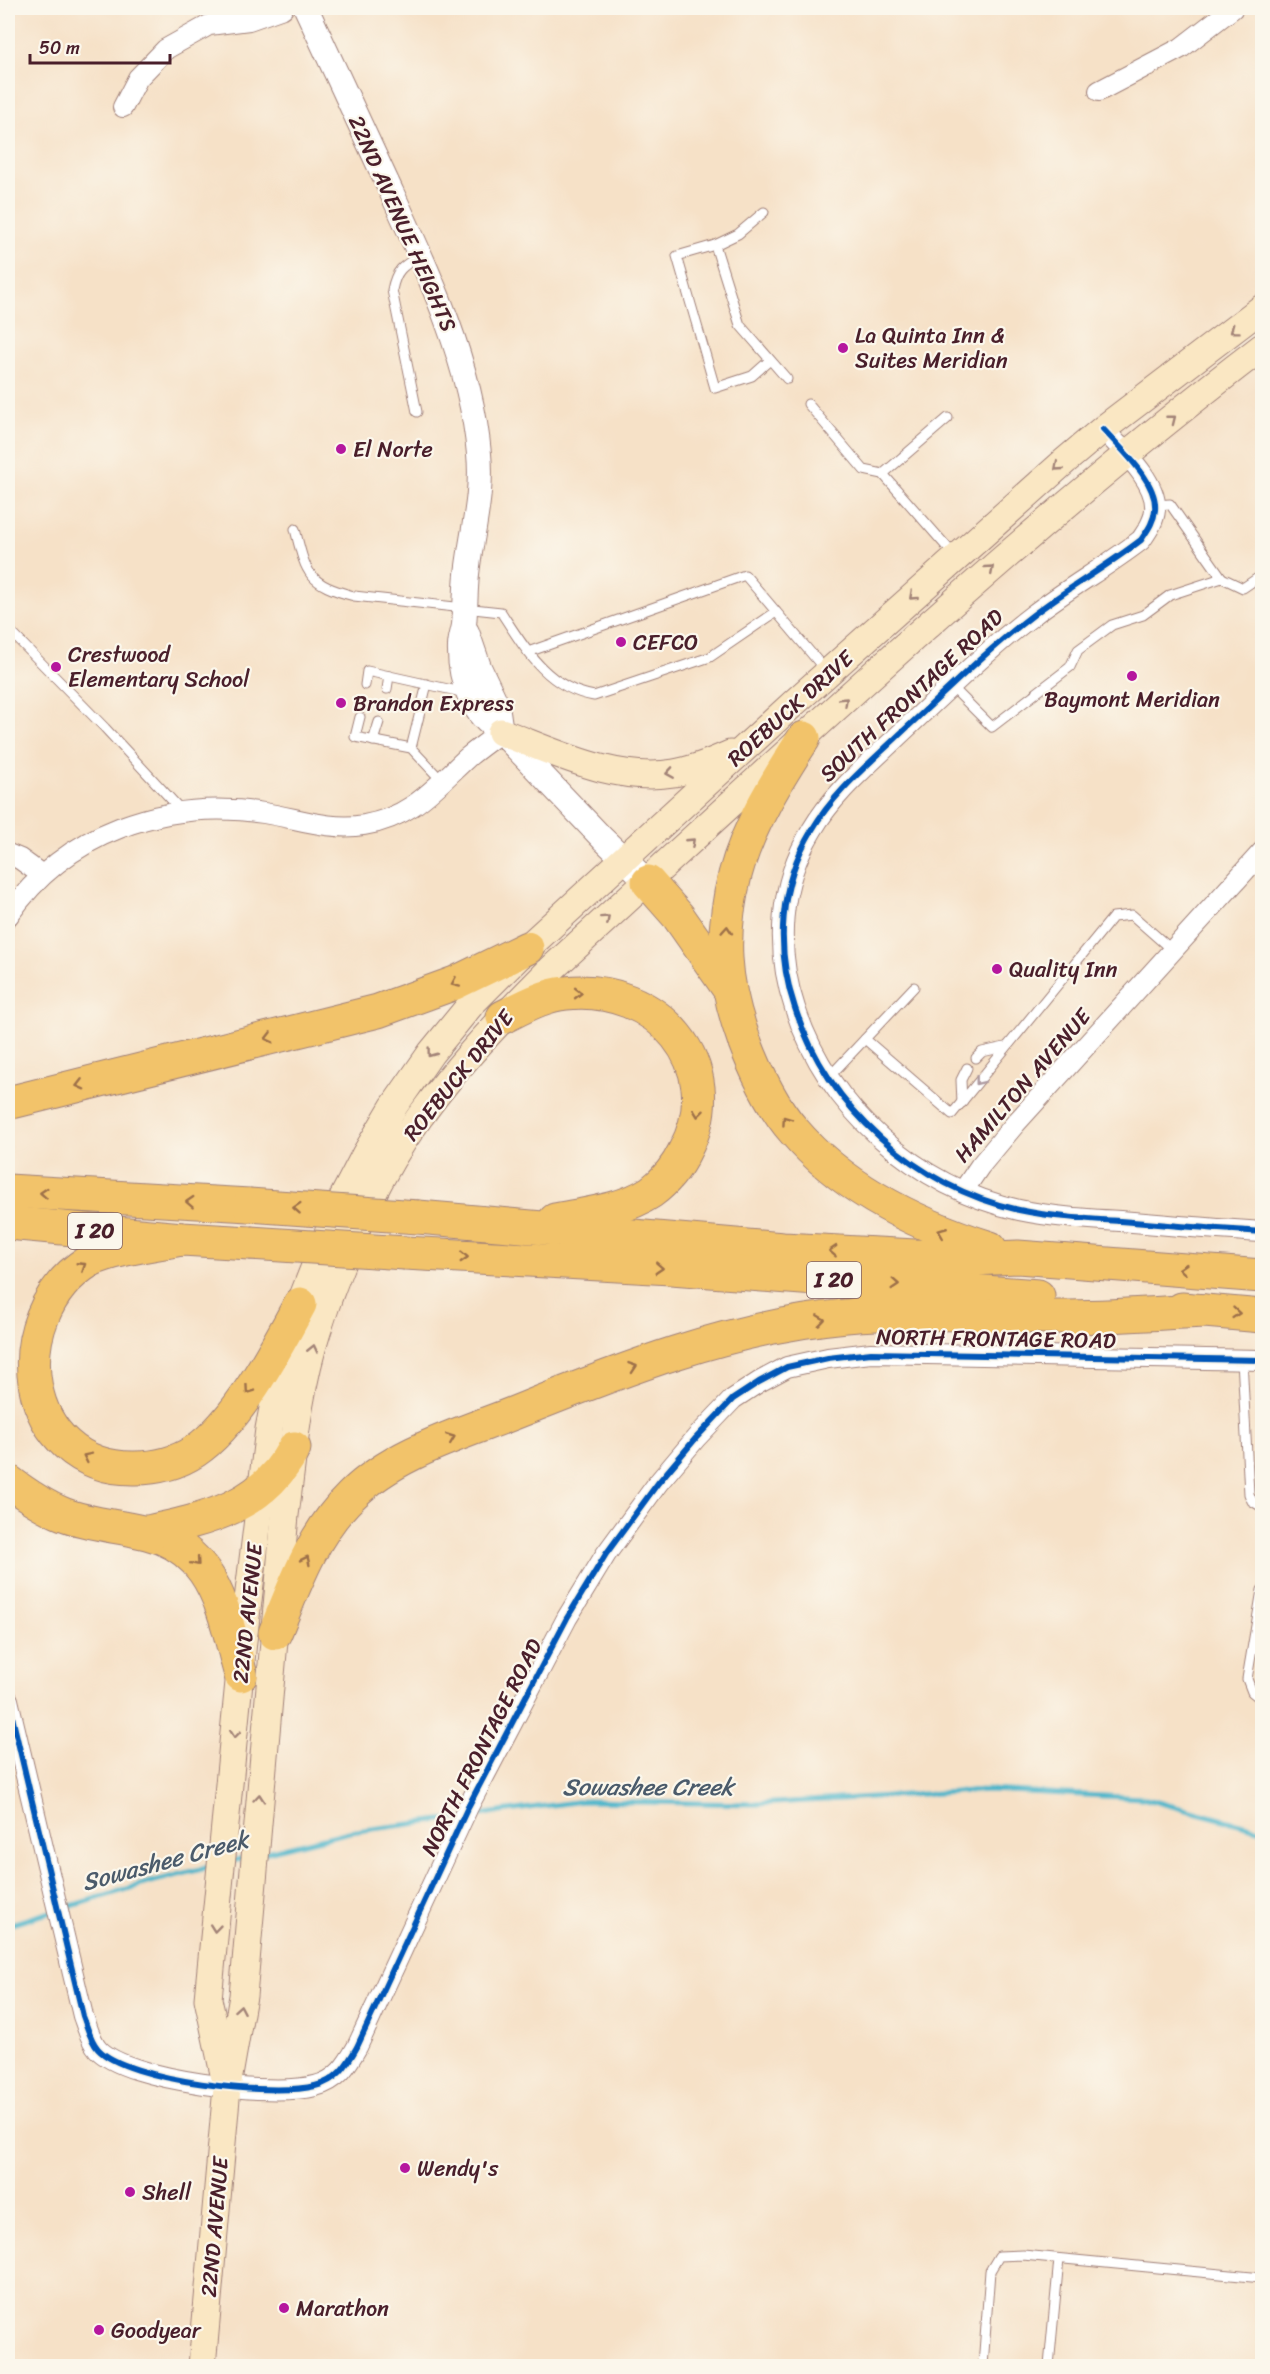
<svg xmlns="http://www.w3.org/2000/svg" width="1270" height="2374" font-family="Sriracha,sans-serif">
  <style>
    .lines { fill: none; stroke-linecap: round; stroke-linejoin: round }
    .stream { stroke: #4cb5ca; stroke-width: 5 }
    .service-casing { stroke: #a08079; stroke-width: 11 }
    .minor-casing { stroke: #a08079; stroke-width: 22 }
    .tertiary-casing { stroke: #a08079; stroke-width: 26 }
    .secondary-casing { stroke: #a08079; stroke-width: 29 }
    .motorway-casing { stroke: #a08079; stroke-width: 35 }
    .service { stroke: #fff; stroke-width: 9 }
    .minor { stroke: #fff; stroke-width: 20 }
    .tertiary { stroke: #fff; stroke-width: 24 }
    .secondary { stroke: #fae7c3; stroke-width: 27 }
    .motorway { stroke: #f2c36a; stroke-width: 33 }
    .motorway-bridge-casing { stroke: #a08079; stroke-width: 35; stroke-linecap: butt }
    .motorway-bridge { stroke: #f2c36a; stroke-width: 33 }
    .cycleway-casing { stroke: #fbf7ec; stroke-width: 10 }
    .cycleway { stroke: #0057b8; stroke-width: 6 }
    .oneway { stroke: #a28377 }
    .oneway2 { stroke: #9e714a }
    .oneway3 { stroke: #ae9aa0 }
    .poi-dot { fill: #b5179e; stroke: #fbf7ec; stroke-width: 2 }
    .labels { text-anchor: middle; stroke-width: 4.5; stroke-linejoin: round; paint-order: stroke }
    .shield { fill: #fbf7ec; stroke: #7f6065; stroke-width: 1.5 }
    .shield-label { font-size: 21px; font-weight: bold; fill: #4a1f2b }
    .street-label { font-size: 22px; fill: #4a1f2b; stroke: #fbf7ec }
    .poi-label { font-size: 22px; fill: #4a1f2b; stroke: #fbf7ec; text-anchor: start }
    .water-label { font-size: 24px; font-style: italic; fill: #4b5b6b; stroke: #fbf7ec }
  </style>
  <rect width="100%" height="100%" fill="#fbf7ec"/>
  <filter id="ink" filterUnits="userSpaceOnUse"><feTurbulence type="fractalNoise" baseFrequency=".0167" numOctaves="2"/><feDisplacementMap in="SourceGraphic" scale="12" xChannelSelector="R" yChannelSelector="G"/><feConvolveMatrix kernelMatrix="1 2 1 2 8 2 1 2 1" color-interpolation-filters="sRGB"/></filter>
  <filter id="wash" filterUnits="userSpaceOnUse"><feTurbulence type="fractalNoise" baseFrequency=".008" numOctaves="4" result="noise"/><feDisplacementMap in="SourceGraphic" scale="24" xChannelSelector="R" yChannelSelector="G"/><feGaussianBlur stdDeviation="1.35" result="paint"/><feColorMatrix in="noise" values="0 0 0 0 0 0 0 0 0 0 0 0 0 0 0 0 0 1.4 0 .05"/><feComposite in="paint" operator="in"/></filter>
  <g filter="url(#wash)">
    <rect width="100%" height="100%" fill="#f6e1c7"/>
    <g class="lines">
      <g class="stream">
        <polyline points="470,1816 583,1801 757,1804 989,1790 1142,1798 1262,1830"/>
        <polyline points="263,1853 349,1832 457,1818"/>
        <polyline points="228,1862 248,1857"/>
        <polyline points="8,1925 147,1883 213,1866"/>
      </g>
    </g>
  </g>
  <g filter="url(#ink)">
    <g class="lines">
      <defs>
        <g id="service">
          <polyline points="715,245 738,234 764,212"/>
          <polyline points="770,360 752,376 715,388 677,256 715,245 740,325 787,379"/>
          <polyline points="808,404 864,470 883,474 954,555"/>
          <path d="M417 412 392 290C396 270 402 266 420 256"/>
          <polyline points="883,474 948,418"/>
          <path d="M295 529C306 573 307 584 354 596L501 612C525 649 547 688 594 696L710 657 776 612"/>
          <polyline points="1222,578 1243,588 1262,575"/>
          <polyline points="8,629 105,728 181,810"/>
          <polyline points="528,652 745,575 827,672"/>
          <polyline points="365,685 367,671 466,693"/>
          <polyline points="951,686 992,727 1070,667 1078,650 1112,625 1143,615 1170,595 1222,578 1170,504 1155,505"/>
          <polyline points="387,689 389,676"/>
          <polyline points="360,717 355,737 411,748 443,782"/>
          <polyline points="373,741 379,722"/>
          <polyline points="411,748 427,684"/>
          <polyline points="865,1039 952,1114 1113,917 1132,915 1173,951"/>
          <polyline points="976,1058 982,1052 1005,1047"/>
          <polyline points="829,1077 914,987"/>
          <polyline points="962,1103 961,1080 967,1068"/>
          <polyline points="1242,1359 1249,1494 1252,1501 1262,1507"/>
          <polyline points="1262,1590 1247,1679 1252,1692 1262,1700"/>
          <polyline points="983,2366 990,2271 999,2256 1023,2255 1262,2278"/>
          <polyline points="1049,2366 1059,2259"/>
        </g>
        <g id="minor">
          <polyline points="1099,91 1181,48 1233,8"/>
          <polyline points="123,107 138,78 166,49 209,25 249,20 283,8"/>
          <path d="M1103 429C1121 449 1158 482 1155 510 1154 522 1147 531 1141 540 1106 567 1068 588 1033 615 986 651 944 693 900 734 869 764 834 792 812 830 779 884 775 949 795 1008 828 1108 916 1187 1019 1210 1052 1217 1086 1219 1120 1221 1167 1225 1215 1229 1262 1232"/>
          <polyline points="8,854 20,859 42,875"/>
          <path d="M8 916C65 832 166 798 264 813 297 818 330 831 364 825 412 817 434 788 468 757 479 748 490 740 501 732"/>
          <polyline points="963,1191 980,1166 1016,1123 1262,852"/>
          <path d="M8 1700 83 2016C87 2026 90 2040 98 2049 127 2081 273 2097 315 2086 337 2081 347 2065 357 2047L468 1807 567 1618 606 1554 658 1483 696 1438 733 1399 759 1382 787 1367 828 1358 871 1353 1262 1360"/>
        </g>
        <g id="tertiary">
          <path d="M306 8C334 68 362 128 390 189 428 271 471 362 479 454 483 492 473 528 468 566 465 586 466 605 464 625 463 632 460 639 460 647 459 679 472 716 501 732L603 839 648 882"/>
          <polyline points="467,632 479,667 497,705 501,732"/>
        </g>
        <g id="secondary">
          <path d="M501 732C555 752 615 783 674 773 693 770 712 762 730 754"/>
          <polyline points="224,2074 208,1999 243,1641 269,1429 281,1367 300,1304 340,1203 365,1155 394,1106 431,1053 472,1003 527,948 795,702 1065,461 1103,429 1262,308"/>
          <path d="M202 2366 227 2087 243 1996 285 1515C293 1455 298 1390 317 1332 337 1268 368 1194 405 1138 445 1078 496 1024 547 973 781 759 1010 539 1262 347"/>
        </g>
        <g id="motorway">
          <path d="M804 738C777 780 748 826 735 875 720 935 723 982 744 1040 756 1072 771 1105 794 1131 844 1190 918 1225 990 1248"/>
          <polyline points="648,882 678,916 727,986"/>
          <path d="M503 1017C523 1007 544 995 566 993 656 983 730 1065 685 1150 677 1167 666 1181 651 1192 624 1210 586 1214 555 1220"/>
          <polyline points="8,1103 378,1011 455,983 527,948"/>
          <polyline points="8,1191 249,1205"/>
          <polyline points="418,1217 783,1249 972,1259 1018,1257 1262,1276"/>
          <polyline points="8,1223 182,1239 250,1243"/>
          <path d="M182 1239C155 1244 113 1249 89 1261 0 1316 20 1470 135 1468 156 1468 177 1463 195 1451 237 1423 276 1349 300 1304"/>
          <polyline points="405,1253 671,1268 1038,1296"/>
          <polyline points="1182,1309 1262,1316"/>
          <path d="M8 1481C24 1493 43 1506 63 1514 114 1534 167 1520 204 1571 225 1601 231 1641 241 1675"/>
          <path d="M148 1532C208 1519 263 1507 294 1448"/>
          <path d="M275 1633C295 1584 313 1533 351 1496 394 1453 458 1435 514 1413 621 1370 729 1327 846 1316 917 1309 990 1317 1061 1317 1109 1317 1156 1313 1203 1311"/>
        </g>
      </defs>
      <use href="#service" class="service-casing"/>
      <use href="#minor" class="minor-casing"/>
      <use href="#tertiary" class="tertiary-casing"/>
      <use href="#secondary" class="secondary-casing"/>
      <use href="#motorway" class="motorway-casing"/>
      <use href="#service" class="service"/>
      <use href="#minor" class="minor"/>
      <use href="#tertiary" class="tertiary"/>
      <use href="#secondary" class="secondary"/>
      <use href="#motorway" class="motorway"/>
      <defs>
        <g id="motorway-bridge">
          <polyline points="249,1205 418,1217"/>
          <polyline points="250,1243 405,1253"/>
        </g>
      </defs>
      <use href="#motorway-bridge" class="motorway-bridge-casing"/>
      <use href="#motorway-bridge" class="motorway-bridge"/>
      <defs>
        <g id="cycleway">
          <path d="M1103 429C1121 449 1158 482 1155 510 1154 522 1147 531 1141 540 1106 567 1068 588 1033 615 986 651 944 693 900 734 869 764 834 792 812 830 779 884 775 949 795 1008 828 1108 916 1187 1019 1210 1052 1217 1086 1219 1120 1221 1167 1225 1215 1229 1262 1232"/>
          <path d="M8 1700 83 2016C87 2026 90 2040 98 2049 127 2081 273 2097 315 2086 337 2081 347 2065 357 2047L468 1807 567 1618 606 1554 658 1483 696 1438 733 1399 759 1382 787 1367 828 1358 871 1353 1262 1360"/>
        </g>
      </defs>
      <use href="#cycleway" class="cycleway-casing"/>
      <use href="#cycleway" class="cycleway"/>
    </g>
    <defs><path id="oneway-chevron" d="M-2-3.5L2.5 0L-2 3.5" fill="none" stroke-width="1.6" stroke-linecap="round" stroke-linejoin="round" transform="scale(1.5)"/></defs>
    <g class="oneway">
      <use href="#oneway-chevron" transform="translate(1234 330) rotate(143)"/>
      <use href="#oneway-chevron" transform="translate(1172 419) rotate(-38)"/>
      <use href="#oneway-chevron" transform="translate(1058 467) rotate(139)"/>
      <use href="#oneway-chevron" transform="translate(990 569) rotate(-41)"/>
      <use href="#oneway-chevron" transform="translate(913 596) rotate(138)"/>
      <use href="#oneway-chevron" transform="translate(844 701) rotate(-43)"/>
      <use href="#oneway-chevron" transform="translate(670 773) rotate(171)"/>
      <use href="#oneway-chevron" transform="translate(691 842) rotate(-43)"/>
      <use href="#oneway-chevron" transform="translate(606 919) rotate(-42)"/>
      <use href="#oneway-chevron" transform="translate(431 1053) rotate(127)"/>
      <use href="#oneway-chevron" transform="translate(313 1349) rotate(-77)"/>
      <use href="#oneway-chevron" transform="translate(235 1734) rotate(96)"/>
      <use href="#oneway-chevron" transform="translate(259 1798) rotate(-85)"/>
      <use href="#oneway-chevron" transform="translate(215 1928) rotate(96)"/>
      <use href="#oneway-chevron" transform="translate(240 2009) rotate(-80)"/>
    </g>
    <g class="oneway2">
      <use href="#oneway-chevron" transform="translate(727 930) rotate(-86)"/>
      <use href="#oneway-chevron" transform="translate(455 983) rotate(156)"/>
      <use href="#oneway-chevron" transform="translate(578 993)"/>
      <use href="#oneway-chevron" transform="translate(269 1038) rotate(166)"/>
      <use href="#oneway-chevron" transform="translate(80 1085) rotate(166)"/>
      <use href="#oneway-chevron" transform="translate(698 1113) rotate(97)"/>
      <use href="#oneway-chevron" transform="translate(786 1120) rotate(-125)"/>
      <use href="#oneway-chevron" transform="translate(44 1193) rotate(-176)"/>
      <use href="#oneway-chevron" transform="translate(190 1202) rotate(-177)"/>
      <use href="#oneway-chevron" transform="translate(297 1208) rotate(-176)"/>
      <use href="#oneway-chevron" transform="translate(942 1232) rotate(-158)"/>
      <use href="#oneway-chevron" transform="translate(833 1251) rotate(-177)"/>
      <use href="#oneway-chevron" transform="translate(464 1257) rotate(3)"/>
      <use href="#oneway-chevron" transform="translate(82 1266) rotate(-33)"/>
      <use href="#oneway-chevron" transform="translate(659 1268) rotate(3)"/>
      <use href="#oneway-chevron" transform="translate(1183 1269) rotate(-175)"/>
      <use href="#oneway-chevron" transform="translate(895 1284) rotate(4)"/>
      <use href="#oneway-chevron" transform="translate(1236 1313) rotate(5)"/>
      <use href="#oneway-chevron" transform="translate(821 1320) rotate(-8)"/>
      <use href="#oneway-chevron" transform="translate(633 1367) rotate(-19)"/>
      <use href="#oneway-chevron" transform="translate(249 1390) rotate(125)"/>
      <use href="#oneway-chevron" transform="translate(451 1438) rotate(-22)"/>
      <use href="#oneway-chevron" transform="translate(87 1457) rotate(-154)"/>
      <use href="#oneway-chevron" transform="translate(306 1560) rotate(-64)"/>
      <use href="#oneway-chevron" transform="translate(196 1562) rotate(49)"/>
    </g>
    <use class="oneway3" href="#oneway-chevron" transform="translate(979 1081) rotate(128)"/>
  </g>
  <g class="poi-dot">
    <circle cx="843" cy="348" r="6"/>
    <circle cx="341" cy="449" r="6"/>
    <circle cx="621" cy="642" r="6"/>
    <circle cx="56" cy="667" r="6"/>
    <circle cx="1132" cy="676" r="6"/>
    <circle cx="341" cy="703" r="6"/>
    <circle cx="997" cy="969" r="6"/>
    <circle cx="405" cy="2168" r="6"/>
    <circle cx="130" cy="2192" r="6"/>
    <circle cx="284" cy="2308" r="6"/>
    <circle cx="99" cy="2330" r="6"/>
  </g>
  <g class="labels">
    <g class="shield">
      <rect x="68" y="1213" width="54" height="36" rx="4.5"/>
      <rect x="807" y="1262" width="54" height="36" rx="4.5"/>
    </g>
    <g class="shield-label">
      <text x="95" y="1238">I 20</text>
      <text x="834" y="1287">I 20</text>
    </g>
    <g class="street-label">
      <text transform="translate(403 223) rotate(66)" y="8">22ND AVENUE HEIGHTS</text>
      <text transform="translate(911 695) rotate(-43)" y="8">SOUTH FRONTAGE ROAD</text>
      <text transform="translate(790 708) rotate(-42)" y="8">ROEBUCK DRIVE</text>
      <text transform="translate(458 1075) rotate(-51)" y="8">ROEBUCK DRIVE</text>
      <text transform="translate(1022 1085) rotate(-49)" y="8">HAMILTON AVENUE</text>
      <text transform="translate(996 1338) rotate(1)" y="8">NORTH FRONTAGE ROAD</text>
      <text transform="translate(247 1613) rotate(-84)" y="8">22ND AVENUE</text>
      <text transform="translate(481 1747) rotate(-63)" y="8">NORTH FRONTAGE ROAD</text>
      <text transform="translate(214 2227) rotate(-85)" y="8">22ND AVENUE</text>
    </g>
    <g class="poi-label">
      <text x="855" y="343">La Quinta Inn &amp;<tspan x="855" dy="25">Suites Meridian</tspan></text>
      <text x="353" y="457">El Norte</text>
      <text x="633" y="650">CEFCO</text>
      <text x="68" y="662">Crestwood<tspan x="68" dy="25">Elementary School</tspan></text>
      <text x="1132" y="707" text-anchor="middle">Baymont Meridian</text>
      <text x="353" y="711">Brandon Express</text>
      <text x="1009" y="977">Quality Inn</text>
      <text x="417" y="2176">Wendy's</text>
      <text x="142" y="2200">Shell</text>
      <text x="296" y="2316">Marathon</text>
      <text x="111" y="2338">Goodyear</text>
    </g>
    <g class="water-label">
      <text x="648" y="1795">Sowashee Creek</text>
      <text transform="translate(165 1861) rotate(-15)" y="8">Sowashee Creek</text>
    </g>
  </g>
  <rect width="1270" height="2374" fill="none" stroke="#fbf7ec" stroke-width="30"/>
  <path d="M30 54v9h140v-9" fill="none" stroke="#4a1f2b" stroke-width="3"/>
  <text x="39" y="54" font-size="18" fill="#4a1f2b" stroke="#fbf7ec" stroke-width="4.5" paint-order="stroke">50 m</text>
</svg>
